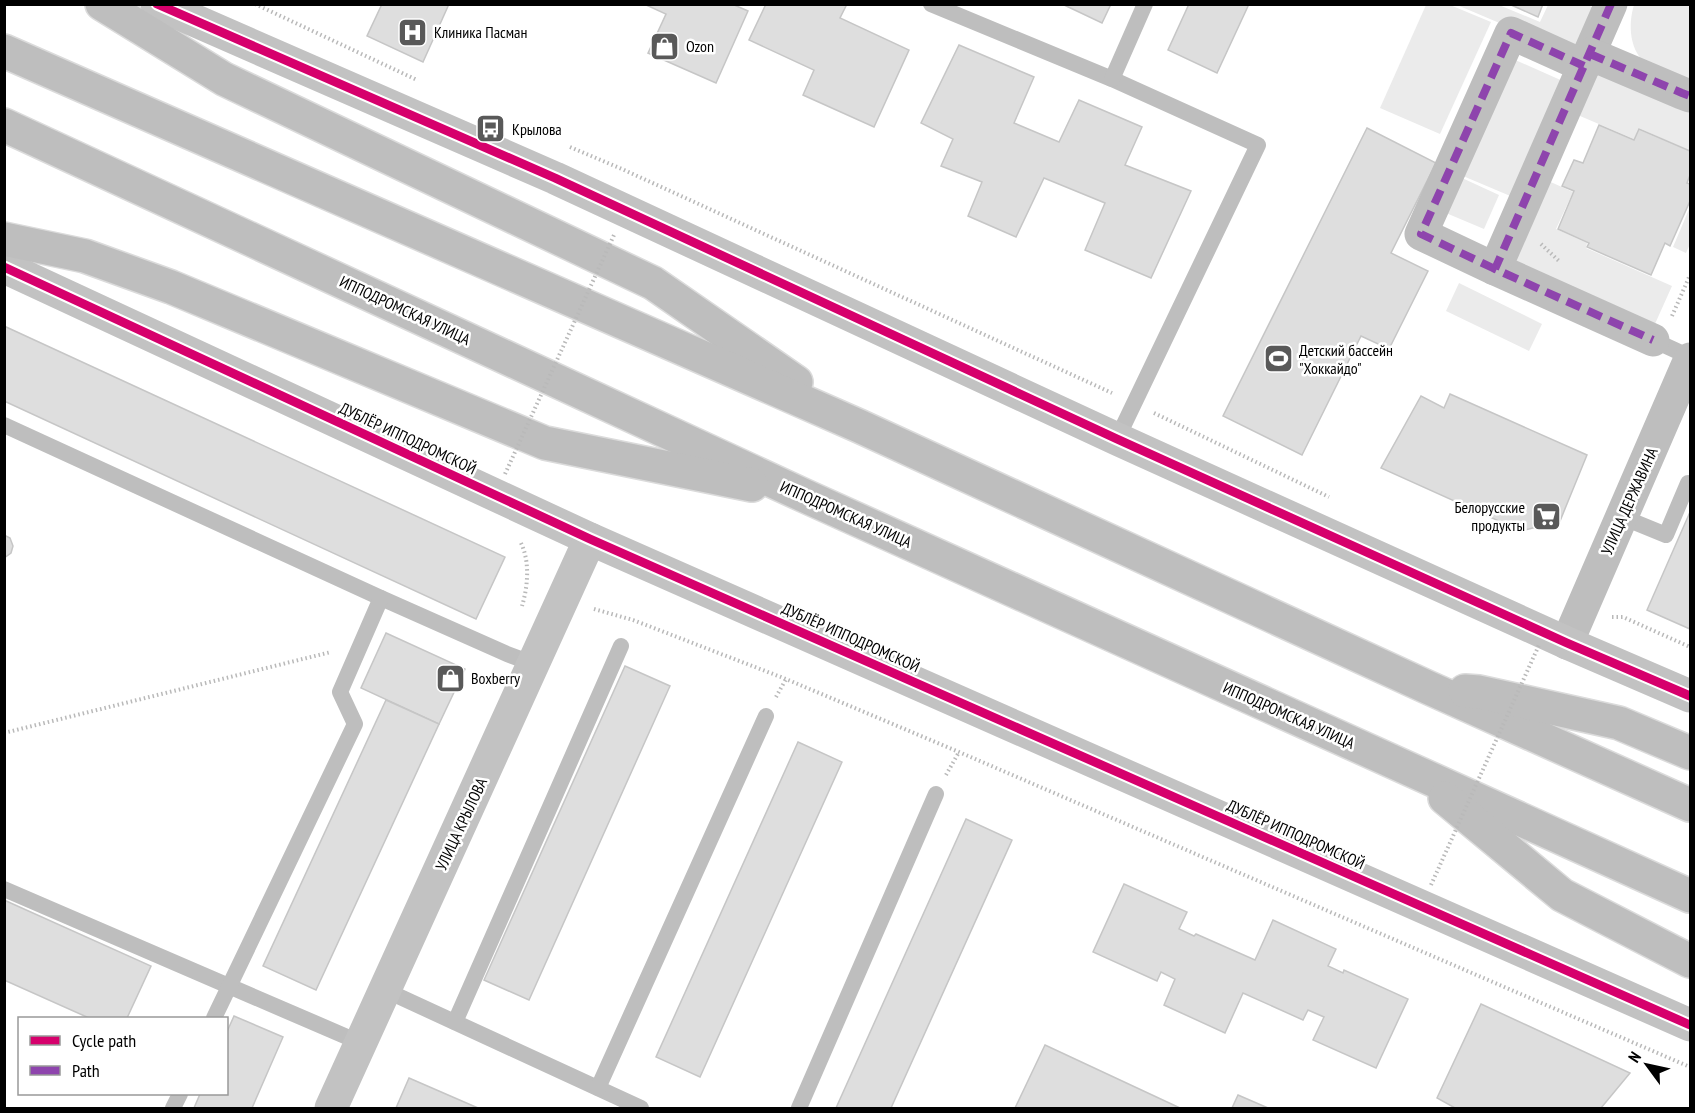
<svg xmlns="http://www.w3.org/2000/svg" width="1695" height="1113" font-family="'PT Sans Narrow',sans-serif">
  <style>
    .green { fill: #ebebeb }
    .building { fill: #dedede; stroke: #c6c6c6; stroke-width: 1.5 }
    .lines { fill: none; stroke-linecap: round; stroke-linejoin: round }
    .highway-casing { stroke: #dbdbdb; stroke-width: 36 }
    .path { stroke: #b9b9b9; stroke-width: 4; stroke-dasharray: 1.5 3; stroke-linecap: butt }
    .lane { stroke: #bebebe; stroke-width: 16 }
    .street { stroke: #bebebe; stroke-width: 33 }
    .secondary { stroke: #c2c2c2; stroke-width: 33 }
    .highway { stroke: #bebebe; stroke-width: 33 }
    .path-bridge { stroke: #b9b9b9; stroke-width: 4; stroke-dasharray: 1.5 3; stroke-linecap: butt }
    .quiet { stroke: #8e44ad; stroke-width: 8; stroke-dasharray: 15 8; stroke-linecap: butt }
    .cycleway-casing { stroke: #fff; stroke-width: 13 }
    .cycleway { stroke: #d6006c; stroke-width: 9 }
    .labels { text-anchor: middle; stroke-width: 5; stroke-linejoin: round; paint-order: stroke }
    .poi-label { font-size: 16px; fill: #000; stroke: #fff; text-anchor: start }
    .street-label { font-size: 16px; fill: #000; stroke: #fff }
  </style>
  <rect width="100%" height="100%" fill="#fff"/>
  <g class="green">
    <polygon points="1426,5 1450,5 1491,22 1440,134 1380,108"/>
    <polygon points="1457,5 1499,5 1540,22 1548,5 1587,5 1597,9 1577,56"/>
    <path d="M1634 5H1690V86C1677 79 1661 73 1648 65 1629 52 1628 24 1634 5Z"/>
    <polygon points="1513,59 1565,82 1515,198 1463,176"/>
    <polygon points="1588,64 1690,107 1690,151 1639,128 1634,139 1573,113"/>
    <polygon points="1462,178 1499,195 1484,229 1446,213"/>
    <polygon points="1544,179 1573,192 1556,229 1587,243 1586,248 1672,286 1650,335 1499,268"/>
    <polygon points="1690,207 1690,244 1686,253 1673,247"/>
    <polygon points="1459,283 1542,324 1529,351 1446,311"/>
  </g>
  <g class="building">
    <polygon points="382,4 449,4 423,62 367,36"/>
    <polygon points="644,4 732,4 748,11 716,83 648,53 666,14"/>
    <polygon points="766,4 847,4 840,18 909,50 874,127 803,95 814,70 749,40"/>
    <polygon points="1062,4 1111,4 1102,23"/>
    <polygon points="1189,4 1249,4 1217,73 1168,50"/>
    <polygon points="1509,4 1543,4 1538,17"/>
    <polygon points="959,45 1034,77 1014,123 1059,142 1079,100 1142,127 1125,165 1191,191 1151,278 1085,250 1105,203 1044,178 1016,237 968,216 982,182 941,166 953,139 921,123"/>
    <polygon points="1599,125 1634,140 1639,129 1690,151 1690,175 1687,183 1690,184 1690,201 1670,246 1665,243 1651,275 1587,247 1589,243 1558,229 1574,191 1562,186 1574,160 1583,163"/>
    <polygon points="1367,128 1436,163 1391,253 1428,271 1389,349 1361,336 1302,455 1223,416"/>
    <polygon points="4,326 505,557 476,619 4,401"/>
    <polygon points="1450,394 1587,455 1560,521 1521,531 1381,468 1421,396 1444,408"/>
    <polygon points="1690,512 1690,629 1647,610"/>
    <polygon points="4,535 10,538 13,546 11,553 4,558"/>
    <polygon points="386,633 465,669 439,724 361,688"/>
    <polygon points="625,666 670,686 529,1000 484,980"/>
    <polygon points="386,700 439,724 316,990 263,966"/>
    <polygon points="798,742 842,762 700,1077 656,1057"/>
    <polygon points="966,819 1012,840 891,1108 836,1108"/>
    <polygon points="1124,884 1187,912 1179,929 1194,936 1196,934 1255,960 1273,920 1336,949 1328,966 1343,973 1344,970 1408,999 1376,1068 1313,1040 1324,1017 1308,1010 1303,1020 1243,993 1225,1033 1164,1005 1175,979 1161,972 1157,981 1093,952"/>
    <polygon points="4,900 151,966 127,1018 89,1018 4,980"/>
    <polygon points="1481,1004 1630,1073 1601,1108 1455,1108 1437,1098"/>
    <polygon points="234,1016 283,1037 252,1108 194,1108 200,1094 226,1094 226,1034"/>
    <polygon points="1045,1045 1180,1108 1015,1108"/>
    <polygon points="409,1078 478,1108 396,1108"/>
    <polygon points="1238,1095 1268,1108 1232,1108"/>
  </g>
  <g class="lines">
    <defs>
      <g id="highway">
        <polyline points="102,4 224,79 653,283 796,382"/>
        <polyline points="4,51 859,426 1427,687 1690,805"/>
        <polyline points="4,125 805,496 1690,896"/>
        <polyline points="4,239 85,256 171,287 545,443 752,485"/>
        <polyline points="1465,691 1479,692 1619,723 1690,753"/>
        <polyline points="1445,798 1562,895 1690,961"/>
      </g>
    </defs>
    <use href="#highway" class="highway-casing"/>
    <g class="path">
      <polyline points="255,4 417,80"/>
      <polyline points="570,147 622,169 1112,393"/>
      <polyline points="1541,244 1559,261"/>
      <polyline points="1672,316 1690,275"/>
      <polyline points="1154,413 1329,497"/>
      <path d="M521 543C530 562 528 586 522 606"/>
      <polyline points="594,609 633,620 786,679 959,752 1690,1067"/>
      <polyline points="1612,617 1623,617 1690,647"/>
      <polyline points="776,697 786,679"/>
      <polyline points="4,733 331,652"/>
      <polyline points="946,775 959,752"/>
    </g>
    <g class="lane">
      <polyline points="931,4 1112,79 1258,145 1117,439"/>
      <polyline points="1112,79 1145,4"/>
      <polyline points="1653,340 1690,357"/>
      <polyline points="4,425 381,598 507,654 534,664"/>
      <polyline points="1622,517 1666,535 1688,483 1690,484"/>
      <polyline points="4,889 361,1043"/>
      <polyline points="385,990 641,1108"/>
      <polyline points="214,1018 355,724 340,692 381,598"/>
      <polyline points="455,1022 621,646"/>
      <polyline points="598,1088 766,716"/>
      <polyline points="173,1108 180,1094"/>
      <polyline points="799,1108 936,794"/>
    </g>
    <g class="street">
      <polyline points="1611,4 1495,269 1653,340"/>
      <polyline points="1590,54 1682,93 1690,96"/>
      <polyline points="1495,269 1421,234 1511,33 1584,66"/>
      <polyline points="1567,643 1690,359"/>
    </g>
    <g class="secondary">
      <polyline points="157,4 555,178 1117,439 1567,643 1690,696"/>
      <polyline points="4,267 590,539 1690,1025"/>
      <polyline points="331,1108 590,539"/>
    </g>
    <use href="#highway" class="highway"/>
    <g class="path-bridge">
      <polyline points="505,474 614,235"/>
      <polyline points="1431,885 1539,645"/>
    </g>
    <g class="quiet">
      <polyline points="1611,4 1495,269 1653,340"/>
      <polyline points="1590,54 1682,93 1690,96"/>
      <polyline points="1495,269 1421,234 1511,33 1584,66"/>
    </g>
    <defs>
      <g id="cycleway">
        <polyline points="157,4 555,178 1117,439 1567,643 1690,696"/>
        <polyline points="4,267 590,539 1690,1025"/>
      </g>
    </defs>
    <use href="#cycleway" class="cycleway-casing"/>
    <use href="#cycleway" class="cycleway"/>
  </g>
  <defs>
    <symbol id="hospital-square" viewBox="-11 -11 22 22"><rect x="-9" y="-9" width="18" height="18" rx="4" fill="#595959" stroke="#fff"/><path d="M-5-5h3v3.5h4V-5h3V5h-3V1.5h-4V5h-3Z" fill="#fff"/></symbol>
    <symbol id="shop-square" viewBox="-11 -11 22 22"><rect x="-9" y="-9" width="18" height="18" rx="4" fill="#595959" stroke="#fff"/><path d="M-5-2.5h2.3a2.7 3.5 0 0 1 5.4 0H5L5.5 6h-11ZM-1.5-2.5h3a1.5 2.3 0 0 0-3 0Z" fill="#fff"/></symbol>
    <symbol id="bus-square" viewBox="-11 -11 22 22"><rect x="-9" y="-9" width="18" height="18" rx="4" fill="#595959" stroke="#fff"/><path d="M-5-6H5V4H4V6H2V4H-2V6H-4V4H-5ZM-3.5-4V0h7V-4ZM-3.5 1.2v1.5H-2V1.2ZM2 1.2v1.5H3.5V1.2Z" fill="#fff"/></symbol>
    <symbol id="stadium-square" viewBox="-11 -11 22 22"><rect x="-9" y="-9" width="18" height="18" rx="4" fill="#595959" stroke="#fff"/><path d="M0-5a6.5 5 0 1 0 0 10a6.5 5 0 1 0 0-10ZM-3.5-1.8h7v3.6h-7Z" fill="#fff"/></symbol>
    <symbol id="supermarket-square" viewBox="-11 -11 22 22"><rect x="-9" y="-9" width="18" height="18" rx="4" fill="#595959" stroke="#fff"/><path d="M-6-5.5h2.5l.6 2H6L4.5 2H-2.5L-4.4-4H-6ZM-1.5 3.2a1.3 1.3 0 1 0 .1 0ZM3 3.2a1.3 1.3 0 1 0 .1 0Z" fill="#fff"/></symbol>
  </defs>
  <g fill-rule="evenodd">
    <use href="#hospital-square" x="396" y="16" width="33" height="33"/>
    <use href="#shop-square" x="648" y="30" width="33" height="33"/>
    <use href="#bus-square" x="474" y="112" width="33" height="33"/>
    <use href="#stadium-square" x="1262" y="342" width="33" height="33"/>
    <use href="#supermarket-square" x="1530" y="500" width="33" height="33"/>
    <use href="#shop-square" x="434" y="662" width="33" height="33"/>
  </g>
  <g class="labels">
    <g class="poi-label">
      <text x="434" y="38">Клиника Пасман</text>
      <text x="686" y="52">Ozon</text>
      <text x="512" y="135">Крылова</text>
      <text x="1299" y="356">Детский бассейн<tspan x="1299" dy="18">"Хоккайдо"</tspan></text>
      <text x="1525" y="513" text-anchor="end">Белорусские<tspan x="1525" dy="18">продукты</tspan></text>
      <text x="471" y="684">Boxberry</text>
    </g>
    <g class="street-label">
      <text transform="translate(405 310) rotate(25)" y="6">ИППОДРОМСКАЯ УЛИЦА</text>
      <text transform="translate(408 438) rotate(25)" y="6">ДУБЛЁР ИППОДРОМСКОЙ</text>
      <text transform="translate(1629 501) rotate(-66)" y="6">УЛИЦА ДЕРЖАВИНА</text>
      <text transform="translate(846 514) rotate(24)" y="6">ИППОДРОМСКАЯ УЛИЦА</text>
      <text transform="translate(851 637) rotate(24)" y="6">ДУБЛЁР ИППОДРОМСКОЙ</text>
      <text transform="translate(1289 715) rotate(24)" y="6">ИППОДРОМСКАЯ УЛИЦА</text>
      <text transform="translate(461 824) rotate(-65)" y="6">УЛИЦА КРЫЛОВА</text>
      <text transform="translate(1296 834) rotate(24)" y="6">ДУБЛЁР ИППОДРОМСКОЙ</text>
    </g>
  </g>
  <rect width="1695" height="1113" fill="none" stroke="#000000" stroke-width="12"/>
  <rect x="18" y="1017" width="210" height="78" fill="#ffffff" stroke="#999999" stroke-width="1.5"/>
  <rect x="30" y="1036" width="30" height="9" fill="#d6006c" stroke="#999999" stroke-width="1.5"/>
  <text x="72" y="1047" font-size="18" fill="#000000">Cycle path</text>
  <rect x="30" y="1066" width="30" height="9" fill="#8e44ad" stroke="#999999" stroke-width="1.5"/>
  <text x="72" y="1077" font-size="18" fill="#000000">Path</text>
  <g transform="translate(1647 1065) rotate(303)" stroke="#ffffff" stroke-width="4.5" paint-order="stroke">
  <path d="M0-4.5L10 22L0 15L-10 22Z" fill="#000000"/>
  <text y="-9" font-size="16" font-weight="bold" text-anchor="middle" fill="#000000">N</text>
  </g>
</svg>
